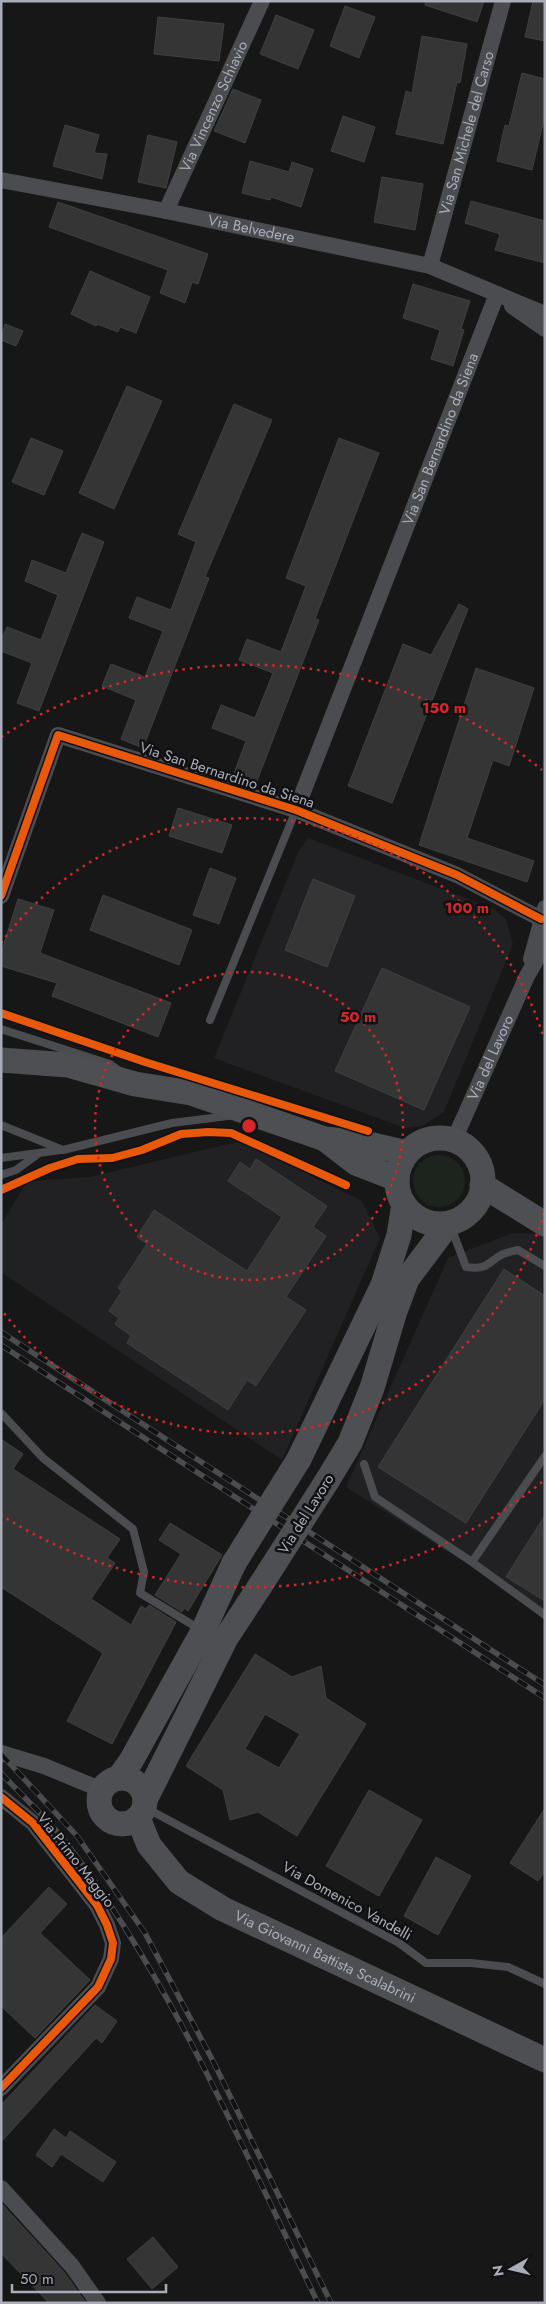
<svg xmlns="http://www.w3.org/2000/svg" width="546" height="2304" font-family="Jost,sans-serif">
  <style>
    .built { fill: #212123 }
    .green { fill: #1d241e }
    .building { fill: #353536; stroke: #3f4043; fill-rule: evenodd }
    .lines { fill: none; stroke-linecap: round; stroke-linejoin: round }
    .lane { stroke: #4b4c50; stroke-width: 8 }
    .street { stroke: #4b4c50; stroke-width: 16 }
    .primary { stroke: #4d4f52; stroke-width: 25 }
    .rail-casing { stroke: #4b4c4f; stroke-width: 5.5 }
    .rail { stroke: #111113; stroke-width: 4; stroke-dasharray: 11; stroke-linecap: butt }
    .primary-bridge { stroke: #4d4f52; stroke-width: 25 }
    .cycleway-casing { stroke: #111113; stroke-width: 11 }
    .cycleway { stroke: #e8590c; stroke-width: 8 }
    .ring { fill: none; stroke: #d62828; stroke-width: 2.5; stroke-dasharray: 2.5 5 }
    .labels { text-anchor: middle; stroke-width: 5; stroke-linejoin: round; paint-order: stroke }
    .street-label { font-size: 15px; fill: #a8adb8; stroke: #111113 }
    .centre { fill: #d62828; stroke: #111113; stroke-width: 2.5 }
    .ring-label { font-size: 15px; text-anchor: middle; font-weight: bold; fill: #d62828; stroke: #111113; stroke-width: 5; stroke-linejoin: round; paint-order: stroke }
  </style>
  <rect width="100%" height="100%" fill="#171717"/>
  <g class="built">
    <polygon points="308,838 494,909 506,919 513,944 444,1112 422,1126 405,1128 214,1058 299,850"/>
    <polygon points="241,1141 362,1201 380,1238 282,1460 1,1272 1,1225 27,1181 90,1177"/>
    <polygon points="513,1233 545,1234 545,1613 346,1487 448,1258"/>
  </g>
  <circle class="green" cx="439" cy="1181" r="26"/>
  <g class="building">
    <polygon points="425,1 484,1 477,22 425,5"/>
    <polygon points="533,1 545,1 545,41 525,37"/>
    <polygon points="345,6 375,17 359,58 330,46"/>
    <polygon points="276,15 314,30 298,69 260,54"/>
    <polygon points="158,17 224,24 219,61 154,54"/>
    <polygon points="422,36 467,44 460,83 457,82 443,144 396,134 406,91 412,93"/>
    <polygon points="522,73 545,79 545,115 532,170 497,161 505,125 509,126"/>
    <polygon points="233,89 261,100 245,143 214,131"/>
    <polygon points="343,116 375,127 364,162 331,151"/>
    <polygon points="65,125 99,135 94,153 107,154 102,179 53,166"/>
    <polygon points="148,135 177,142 166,188 138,182"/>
    <polygon points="250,161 289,172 292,162 313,169 301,207 271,197 270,200 242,193"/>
    <polygon points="382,177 423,184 415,230 374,222"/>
    <polygon points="471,201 545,221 545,263 495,250 500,234 465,223"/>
    <polygon points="58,202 208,254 198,284 192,282 185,303 160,293 168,270 49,227"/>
    <polygon points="90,271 150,297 136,333 120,327 118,332 97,324 96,326 71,314"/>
    <polygon points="413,284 470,301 461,329 464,330 453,366 431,359 440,330 403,318"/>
    <polygon points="5,324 23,331 16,346 1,340"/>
    <polygon points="127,386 162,401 114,509 79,493"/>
    <polygon points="234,404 272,420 205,577 209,578 143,748 121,739 136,700 102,686 111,664 145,677 163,631 129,618 137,597 171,610 196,542 178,534"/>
    <polygon points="31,438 63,451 44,495 12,482"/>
    <polygon points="339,438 379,453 315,619 319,620 255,786 232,779 246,741 212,728 221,705 255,718 273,673 239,660 247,639 281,652 306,586 286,578"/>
    <polygon points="82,533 104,542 39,711 17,703 32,663 1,651 1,640 7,627 41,640 58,595 25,581 32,560 66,573"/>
    <polygon points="459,604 468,609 392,803 348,786 403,644 431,655"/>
    <polygon points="476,668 534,688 509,766 493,760 467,838 534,861 527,882 419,845"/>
    <polygon points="178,808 232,825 222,853 169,836"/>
    <polygon points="210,868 236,878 219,924 193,915"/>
    <polygon points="313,879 355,896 327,967 285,950"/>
    <polygon points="103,895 192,930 179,965 90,930"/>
    <polygon points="18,899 54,910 40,953 171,1003 158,1037 52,996 57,983 1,966 1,953"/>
    <polygon points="382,968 470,1007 424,1110 335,1071"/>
    <polygon points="256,1159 327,1206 313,1227 326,1236 286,1297 306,1310 256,1386 247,1380 228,1410 127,1343 131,1336 115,1324 119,1318 109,1311 122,1291 118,1288 147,1244 137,1237 154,1210 247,1271 282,1217 228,1181 240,1162 250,1169"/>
    <polygon points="504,1269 545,1296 545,1399 466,1523 378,1467"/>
    <polygon points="1,1439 23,1454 13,1469 120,1539 107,1558 115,1563 91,1599 131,1625 141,1606 146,1609 149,1605 176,1622 112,1744 67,1721 103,1653 1,1587"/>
    <polygon points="545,1515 545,1601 506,1577"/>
    <polygon points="170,1523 222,1555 188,1611 184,1608 182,1612 155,1595 181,1554 159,1540"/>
    <path d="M255 1654 292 1677 321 1666 326 1698 366 1724 297 1836 258 1812 230 1820 223 1790 186 1766ZM265 1714 300 1734 279 1768 245 1749Z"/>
    <polygon points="369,1790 422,1820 379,1896 326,1866"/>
    <polygon points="545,1808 545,1871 538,1881 510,1863"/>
    <polygon points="436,1857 471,1876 438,1935 404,1916"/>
    <polygon points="49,1887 67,1904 40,1933 90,1980 35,2038 1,2006 1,1938"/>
    <polygon points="95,2005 117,2021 102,2043 96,2038 1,2142 1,2105"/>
    <polygon points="54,2129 66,2138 70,2131 116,2162 103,2182 61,2154 52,2167 36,2155"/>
    <polygon points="1,2203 64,2272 86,2303 49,2303 1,2253"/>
    <polygon points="153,2237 178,2267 152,2289 127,2259"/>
  </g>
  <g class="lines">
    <g class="lane">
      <polyline points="210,1020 296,810"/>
      <polyline points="1,1029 110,1064 118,1070"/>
      <polyline points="1,1125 63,1150 172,1123 228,1116"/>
      <polyline points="1,1158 61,1150"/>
      <polyline points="1,1175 16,1170 38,1154"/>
      <path d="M451 1227 466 1267C488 1270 486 1263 503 1254 507 1252 514 1251 518 1250L545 1266"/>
      <polyline points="1,1413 43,1458 133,1529 144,1572 140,1593 201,1630"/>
      <polyline points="364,1464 375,1497 472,1562 545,1615"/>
      <polyline points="472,1562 545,1456"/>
      <polyline points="144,1807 399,1943 426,1963 471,1963 508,1967 545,1984"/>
    </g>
    <g class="street">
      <path id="s1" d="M1 180 166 211 430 266 545 314"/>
      <path id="s2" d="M166 211 262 1"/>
      <path id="s3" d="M430 266 503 1"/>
      <polyline points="512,306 545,329"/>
      <path id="s4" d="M296 810 497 294"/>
      <polyline points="1,896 58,735 296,810 457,875 541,919"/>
      <polyline points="531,959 545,908"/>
      <path id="s5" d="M454 1140 527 976 545 945"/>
      <polyline points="1,1753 44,1766 102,1790"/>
      <polyline points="1,1797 33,1823 97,1905 107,1925 113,1943 111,1959 98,1987 1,2088"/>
      <polyline points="1,2188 72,2266 98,2303"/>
    </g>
    <g class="primary">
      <polyline points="1,1060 68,1065 135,1084 191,1093 325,1139 364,1143 407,1153"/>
      <circle cx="440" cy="1181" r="43"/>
      <polyline points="325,1139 356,1163 397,1179"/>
      <polyline points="482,1185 545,1224"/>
      <polyline points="299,1459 383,1285 399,1235 404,1204"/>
      <polyline points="327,1481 350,1443 372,1388 395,1311 407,1279 449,1223"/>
      <polyline points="119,1778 131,1761 203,1631 234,1563"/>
      <circle cx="122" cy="1801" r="23"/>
      <polyline points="145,1800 226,1638 260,1586"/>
      <path id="s6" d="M138 1818 149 1845 179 1882 223 1909 545 2060"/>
    </g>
    <defs>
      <g id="rail">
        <polyline points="1,1332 545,1685"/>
        <polyline points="1,1345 545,1698"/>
        <polyline points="1,1754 77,1836 145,1933 213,2061 331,2303"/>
        <path d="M1 1773C23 1797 49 1820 68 1845 173 1984 242 2147 318 2303"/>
      </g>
    </defs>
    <use href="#rail" class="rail-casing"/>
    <use href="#rail" class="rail"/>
    <g class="primary-bridge">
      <polyline points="234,1563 299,1459"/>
      <polyline points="260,1586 327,1481"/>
    </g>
    <defs>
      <g id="cycleway">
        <polyline points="1,896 58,735 296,810 457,875 541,919"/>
        <polyline points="1,1013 145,1062 368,1131"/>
        <polyline points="1,1190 50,1168 78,1159 112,1158 142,1150 181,1134 208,1132 231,1133 346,1185"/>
        <polyline points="1,1797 33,1823 97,1905 107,1925 113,1943 111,1959 98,1987 1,2088"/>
      </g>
    </defs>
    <use href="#cycleway" class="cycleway-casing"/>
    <use href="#cycleway" class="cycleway"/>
  </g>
  <g class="ring">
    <circle cx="249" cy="1126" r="154"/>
    <path d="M544 1213A308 308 0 0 1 1 1309M1 943A308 308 0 0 1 544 1039"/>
    <path d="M542 1482A461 461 0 0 1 1 1515M1 737A461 461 0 0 1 542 770"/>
  </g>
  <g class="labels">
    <g class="street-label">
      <text dy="5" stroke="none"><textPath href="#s2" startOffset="115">Via Vincenzo Schiavio</textPath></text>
      <text dy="5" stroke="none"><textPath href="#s3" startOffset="138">Via San Michele del Carso</textPath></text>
      <text dy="5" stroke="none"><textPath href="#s1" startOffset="255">Via Belvedere</textPath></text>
      <text dy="5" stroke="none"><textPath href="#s4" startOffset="398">Via San Bernardino da Siena</textPath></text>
      <text transform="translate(227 775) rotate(18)" y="5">Via San Bernardino da Siena</text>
      <text dy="5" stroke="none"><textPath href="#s5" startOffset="90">Via del Lavoro</textPath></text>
      <text transform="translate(306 1514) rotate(-58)" y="5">Via del Lavoro</text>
      <text transform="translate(76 1860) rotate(52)" y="5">Via Primo Maggio</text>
      <text transform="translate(347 1901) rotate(29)" y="5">Via Domenico Vandelli</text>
      <text dy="5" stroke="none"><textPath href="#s6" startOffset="241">Via Giovanni Battista Scalabrini</textPath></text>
    </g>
  </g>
  <circle cx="249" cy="1126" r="8" class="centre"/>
  <g class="ring-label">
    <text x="444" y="713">150 m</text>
    <text x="467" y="913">100 m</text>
    <text x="358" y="1022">50 m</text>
  </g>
  <rect width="546" height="2304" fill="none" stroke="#a8adb8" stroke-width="5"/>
  <g transform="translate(511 2269) rotate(262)" stroke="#111113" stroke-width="4" paint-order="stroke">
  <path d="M0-4L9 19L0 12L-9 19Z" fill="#a8adb8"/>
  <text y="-8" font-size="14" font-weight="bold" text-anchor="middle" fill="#a8adb8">N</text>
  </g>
  <path d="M12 2284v8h154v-8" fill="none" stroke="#a8adb8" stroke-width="2.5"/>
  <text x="20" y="2284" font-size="15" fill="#a8adb8" stroke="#111113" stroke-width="4" paint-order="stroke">50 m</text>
</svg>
